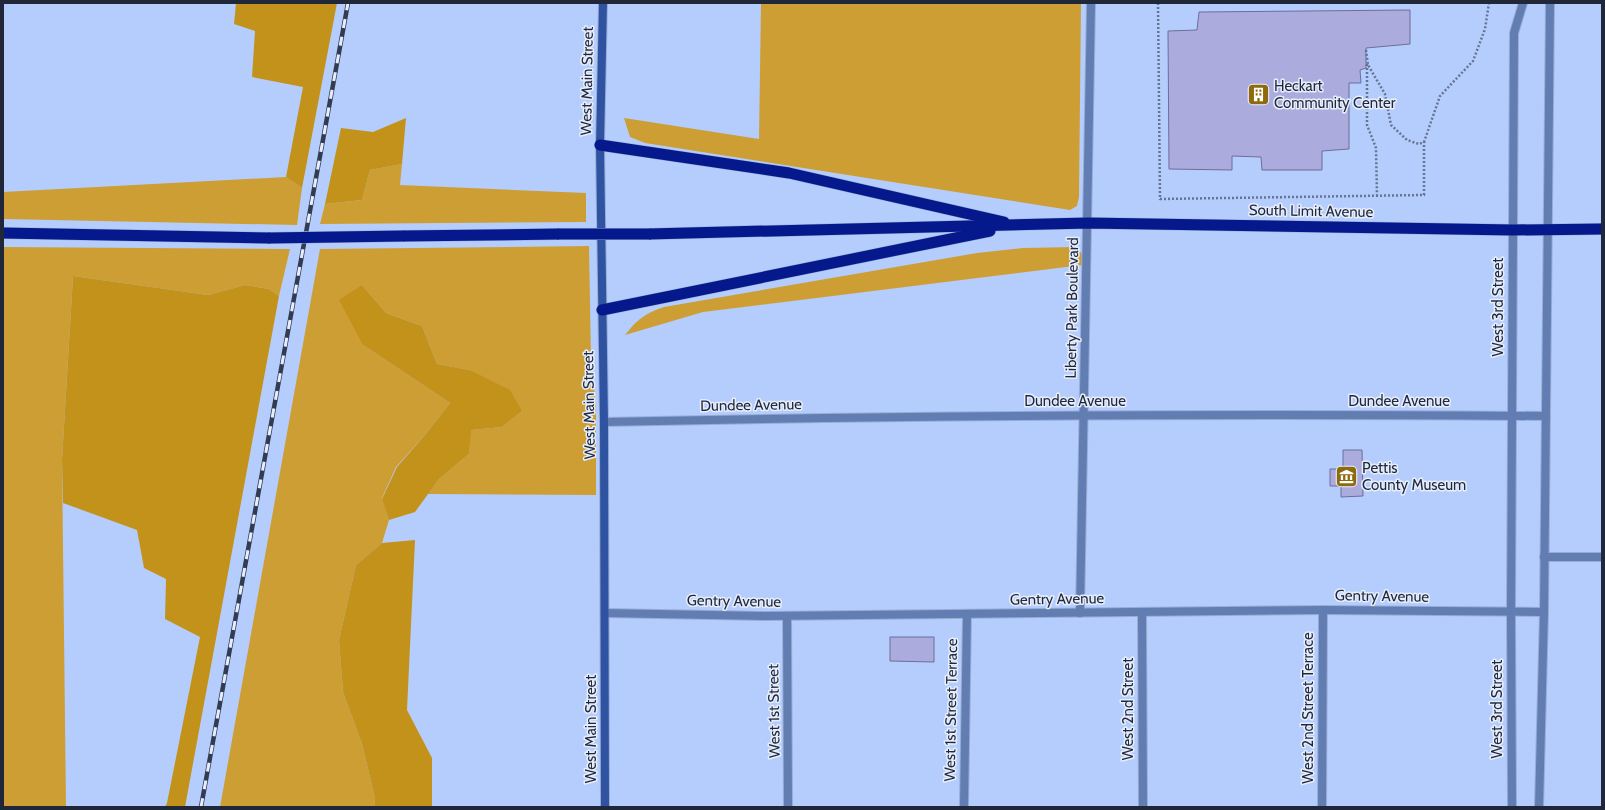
<svg xmlns="http://www.w3.org/2000/svg" width="1605" height="810" font-family="Cabin,sans-serif">
  <style>
    .green { fill: #cd9e34 }
    .forest { fill: #c3921a }
    .building { fill: #abacdd; stroke: #6d6d9b }
    .lines { fill: none; stroke-linecap: round; stroke-linejoin: round }
    .minor-casing { stroke: #97acd5; stroke-width: 10 }
    .tertiary-casing { stroke: #97acd5; stroke-width: 10 }
    .secondary-casing { stroke: #97acd5; stroke-width: 10 }
    .trunk-casing { stroke: #97acd5; stroke-width: 12 }
    .path { stroke: #657494; stroke-width: 2.5; stroke-dasharray: 2 2; stroke-linecap: butt }
    .minor { stroke: #627db2; stroke-width: 8 }
    .tertiary { stroke: #627db2; stroke-width: 8 }
    .secondary { stroke: #3053a1; stroke-width: 8 }
    .trunk { stroke: #05188c; stroke-width: 11 }
    .rail-casing { stroke: #313b51; stroke-width: 4.5 }
    .rail { stroke: #e6eefd; stroke-width: 3; stroke-dasharray: 9; stroke-linecap: butt }
    .trunk-bridge-casing { stroke: #97acd5; stroke-width: 12; stroke-linecap: butt }
    .trunk-bridge { stroke: #05188c; stroke-width: 11 }
    .labels { text-anchor: middle; stroke-width: 3; stroke-linejoin: round; paint-order: stroke }
    .street-label { font-size: 15px; fill: #1f2739; stroke: #e6eefd }
    .poi-label { font-size: 15px; fill: #1f2739; stroke: #e6eefd; text-anchor: start }
  </style>
  <rect width="100%" height="100%" fill="#b5cdfc"/>
  <g class="green">
    <polygon points="761,3 1081,3 1079,197 1077,206 1070,210 645,143 630,137 624,118 759,139"/>
    <polygon points="402,164 400,185 586,193 586,222 320,224 325,204 362,200 370,170"/>
    <polygon points="286,177 302,188 297,225 3,219 3,192"/>
    <polygon points="589,246 591,361 596,406 596,495 428,494 439,479 469,454 470,430 502,427 522,411 470,370 437,364 422,326 386,313 362,285 363,345 450,403 425,435 396,467 382,498 389,520 382,543 356,565 339,640 343,692 362,744 375,798 374,807 220,807 320,249"/>
    <polygon points="3,247 290,249 279,296 269,289 245,285 208,295 73,276 62,460 66,807 3,807"/>
    <path d="M1076 247 1082 254V265L703 312 625 335C638 319 644 314 664 307L977 253 1023 248Z"/>
  </g>
  <g class="forest">
    <polygon points="236,3 337,3 302,188 286,177 303,87 252,77 255,31 234,24"/>
    <polygon points="406,118 402,164 370,170 362,200 325,204 341,128 373,132"/>
    <polygon points="73,276 208,295 245,285 269,289 279,296 185,807 165,807 167,803 200,637 165,619 166,579 144,568 137,530 63,503 62,460"/>
    <polygon points="362,285 386,313 422,326 437,364 470,370 510,390 522,411 502,427 471,430 469,454 439,479 415,512 389,520 382,499 397,467 425,435 450,403 363,345 339,300"/>
    <polygon points="415,540 407,710 432,758 432,807 374,807 375,798 362,744 343,692 339,640 356,565 382,543"/>
  </g>
  <g class="building">
    <polygon points="1410,10 1410,44 1366,48 1366,68 1360,70 1361,83 1349,83 1349,149 1322,151 1322,170 1262,170 1261,157 1232,156 1232,170 1169,169 1168,31 1197,30 1199,12"/>
    <polygon points="1343,450 1362,450 1363,496 1341,497 1341,486 1330,486 1330,469 1343,469"/>
    <polygon points="890,637 934,637 934,662 890,661"/>
  </g>
  <g class="lines">
    <defs>
      <g id="minor">
        <path d="M604 422C918 415 1232 414 1546 416"/>
        <polyline points="1544,557 1602,557"/>
        <polyline points="1142,612 1143,807"/>
        <polyline points="605,613 767,616 1323,610 1544,612"/>
        <polyline points="1080,613 1091,3"/>
        <polyline points="787,616 788,807"/>
        <polyline points="964,807 967,614"/>
        <polyline points="1322,807 1323,610"/>
      </g>
      <g id="tertiary">
        <polyline points="1512,807 1511,612 1514,33 1523,3"/>
        <polyline points="1539,807 1544,612 1550,3"/>
      </g>
      <polyline id="secondary" points="603,3 600,145 604,422 605,807"/>
      <g id="trunk">
        <polyline points="600,145 789,173 1004,222"/>
        <polyline points="3,233 270,238"/>
        <polyline points="649,234 1088,223 1513,230 1602,229"/>
        <polyline points="403,236 559,234"/>
        <polyline points="602,310 990,231"/>
      </g>
    </defs>
    <use href="#minor" class="minor-casing"/>
    <use href="#tertiary" class="tertiary-casing"/>
    <use href="#secondary" class="secondary-casing"/>
    <use href="#trunk" class="trunk-casing"/>
    <g class="path">
      <polyline points="1158,3 1160,199 1424,195 1424,142"/>
      <polyline points="1366,50 1368,65 1385,94 1391,125 1407,140 1419,144 1424,142 1440,96 1473,61 1485,29 1489,3"/>
      <polyline points="1367,64 1367,125 1376,148 1377,195"/>
    </g>
    <use href="#minor" class="minor"/>
    <use href="#tertiary" class="tertiary"/>
    <use href="#secondary" class="secondary"/>
    <use href="#trunk" class="trunk"/>
    <defs>
      <polyline id="rail" points="201,807 348,3"/>
    </defs>
    <use href="#rail" class="rail-casing"/>
    <use href="#rail" class="rail"/>
    <defs>
      <g id="trunk-bridge">
        <polyline points="559,234 649,234"/>
        <polyline points="270,238 403,236"/>
      </g>
    </defs>
    <use href="#trunk-bridge" class="trunk-bridge-casing"/>
    <use href="#trunk-bridge" class="trunk-bridge"/>
  </g>
  <defs>
    <symbol id="building-square" viewBox="-11 -11 22 22"><rect x="-9" y="-9" width="18" height="18" rx="4" fill="#8e6a0d" stroke="#e6eefd"/><path d="M-4-6H4V6H1V3H-1V6H-4ZM-2.5-4.3h1.7v1.8h-1.7ZM.8-4.3h1.7v1.8H.8ZM-2.5-1h1.7V.8h-1.7ZM.8-1h1.7V.8H.8Z" fill="#fff"/></symbol>
    <symbol id="museum-square" viewBox="-11 -11 22 22"><rect x="-9" y="-9" width="18" height="18" rx="4" fill="#8e6a0d" stroke="#e6eefd"/><path d="M0-6L6-3V-2H-6V-3ZM-5-1h2V3h-2ZM-1-1h2V3h-2ZM3-1h2V3H3ZM-6 4H6V6H-6Z" fill="#fff"/></symbol>
  </defs>
  <g fill-rule="evenodd">
    <use href="#building-square" x="1246" y="82" width="25" height="25"/>
    <use href="#museum-square" x="1334" y="464" width="25" height="25"/>
  </g>
  <g class="labels">
    <g class="street-label">
      <text transform="translate(587 81) rotate(-89)" y="5">West Main Street</text>
      <text transform="translate(1311 211) rotate(1)" y="5">South Limit Avenue</text>
      <text transform="translate(1498 307) rotate(-90)" y="5">West 3rd Street</text>
      <text transform="translate(1072 308) rotate(-89)" y="5">Liberty Park Boulevard</text>
      <text x="1075" y="406">Dundee Avenue</text>
      <text x="1399" y="406">Dundee Avenue</text>
      <text transform="translate(589 405) rotate(-91)" y="5">West Main Street</text>
      <text transform="translate(751 405) rotate(-1)" y="5">Dundee Avenue</text>
      <text transform="translate(1382 596) rotate(1)" y="5">Gentry Avenue</text>
      <text transform="translate(1057 599) rotate(-1)" y="5">Gentry Avenue</text>
      <text transform="translate(734 601) rotate(1)" y="5">Gentry Avenue</text>
      <text transform="translate(1308 708) rotate(-90)" y="5">West 2nd Street Terrace</text>
      <text transform="translate(1128 709) rotate(-90)" y="5">West 2nd Street</text>
      <text transform="translate(1497 709) rotate(-90)" y="5">West 3rd Street</text>
      <text transform="translate(951 710) rotate(-89)" y="5">West 1st Street Terrace</text>
      <text transform="translate(774 711) rotate(-91)" y="5">West 1st Street</text>
      <text transform="translate(591 729) rotate(-90)" y="5">West Main Street</text>
    </g>
    <g class="poi-label">
      <text x="1274" y="91">Heckart<tspan x="1274" dy="17">Community Center</tspan></text>
      <text x="1362" y="473">Pettis<tspan x="1362" dy="17">County Museum</tspan></text>
    </g>
  </g>
  <rect width="1605" height="810" fill="none" stroke="#1f2739" stroke-width="8"/>
</svg>
